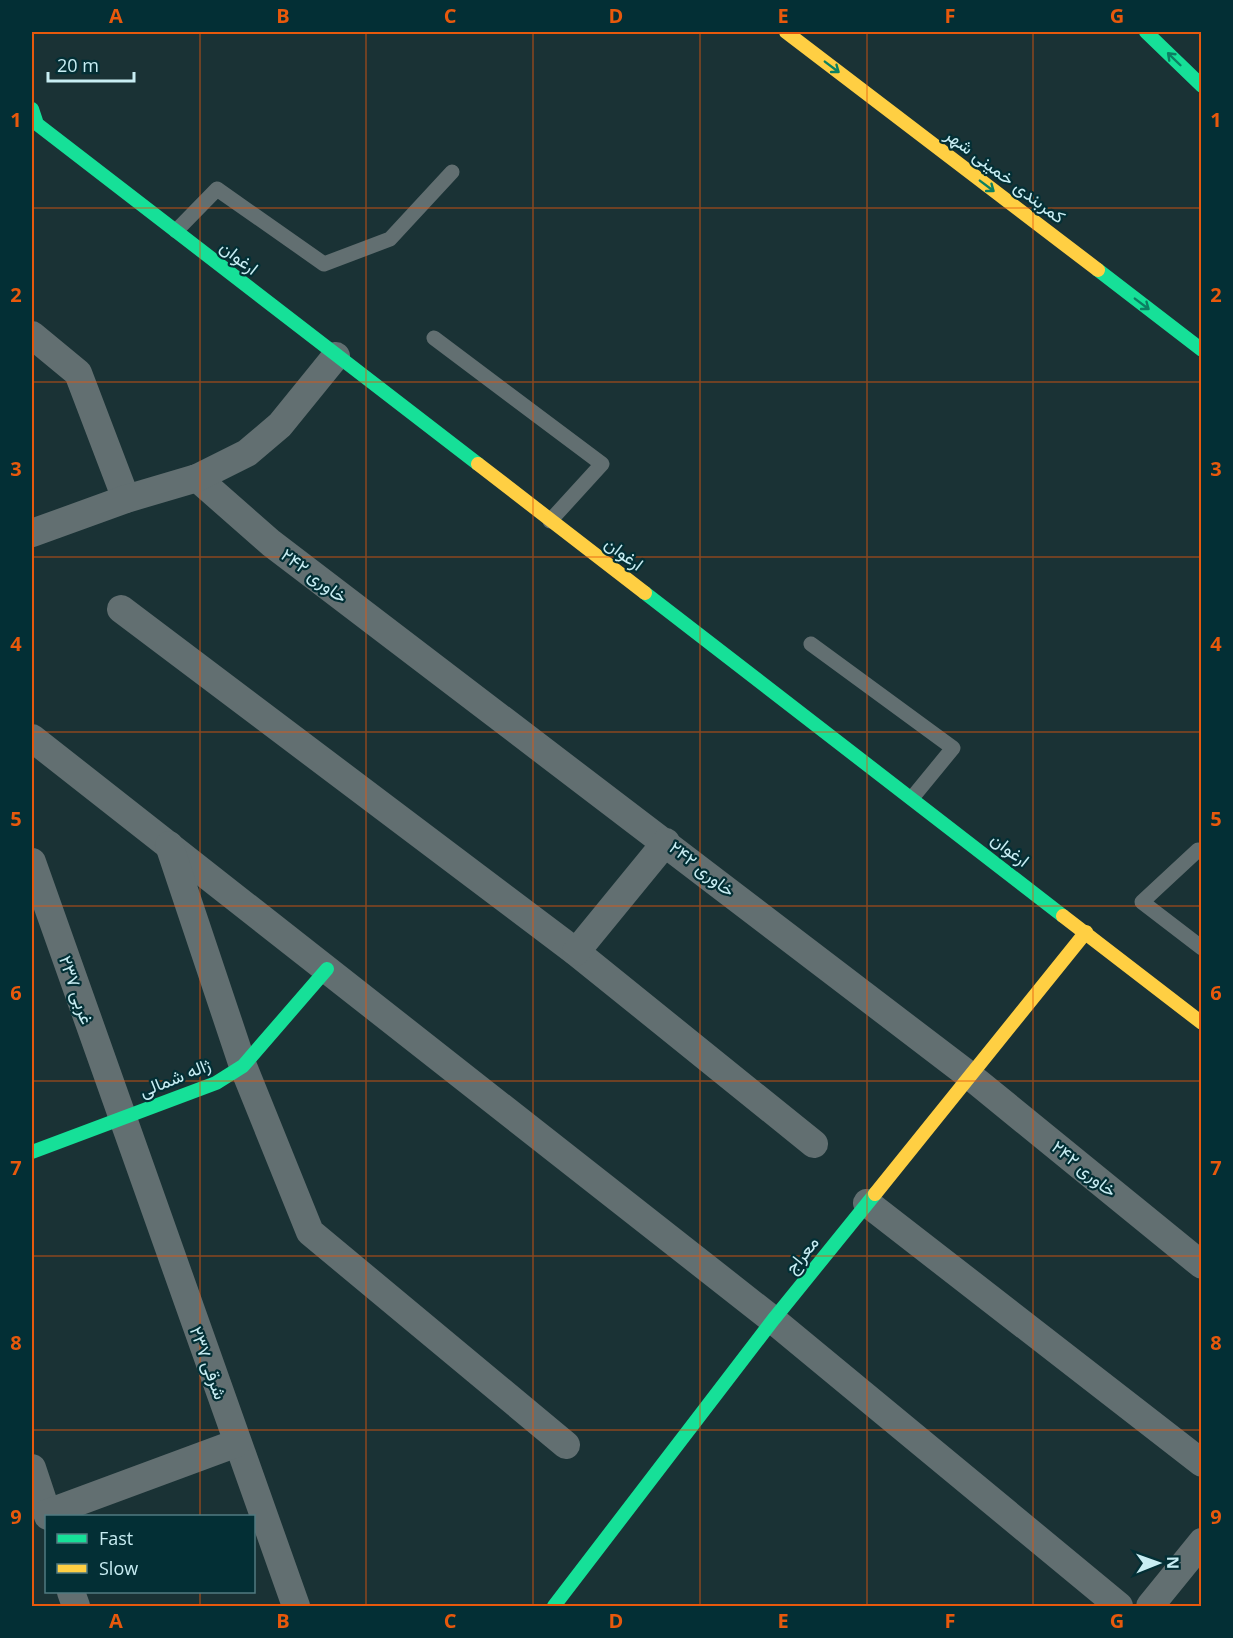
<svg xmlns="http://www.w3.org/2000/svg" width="1233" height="1638" font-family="'Open Sans',Vazirmatn,sans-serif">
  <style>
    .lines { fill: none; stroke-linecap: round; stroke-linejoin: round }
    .lane { stroke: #626f71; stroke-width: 15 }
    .street { stroke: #626f71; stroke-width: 28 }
    .fast { stroke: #16e098; stroke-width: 14 }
    .slow { stroke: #ffcf43; stroke-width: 14 }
    .oneway { stroke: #0c7f62 }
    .grid { fill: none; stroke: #e8590c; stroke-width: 1.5; stroke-opacity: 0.55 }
    .labels { text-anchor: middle; stroke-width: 4.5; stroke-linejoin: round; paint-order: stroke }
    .street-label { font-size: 18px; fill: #c8edf3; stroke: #032f35 }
    .neatline { fill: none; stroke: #e8590c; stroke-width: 2 }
    .grid-label { font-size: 20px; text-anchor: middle; font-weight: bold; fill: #e8590c }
  </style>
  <rect width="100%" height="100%" fill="#1a3235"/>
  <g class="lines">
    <g class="lane">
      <polyline points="176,231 217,189 324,264 390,239 452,172"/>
      <polyline points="434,338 602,464 550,521"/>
      <polyline points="811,644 953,748 912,798"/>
      <polyline points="1198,850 1142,902 1202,948"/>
    </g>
    <g class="street">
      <polyline points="32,335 78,373 126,499"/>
      <polyline points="197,478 271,543 970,1076 1202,1265"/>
      <polyline points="32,533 126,499 197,478 247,453 280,425 336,356"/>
      <polyline points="121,609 576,952 814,1144"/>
      <polyline points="32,738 773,1320 1119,1606"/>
      <polyline points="169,845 243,1066 310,1232 566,1445"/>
      <polyline points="32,862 296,1606"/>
      <polyline points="576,952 666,842"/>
      <polyline points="867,1203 1202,1463"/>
      <polyline points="32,1468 48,1516"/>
      <polyline points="48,1513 237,1443"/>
      <polyline points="71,1592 76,1606"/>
      <polyline points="1150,1606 1202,1542"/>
    </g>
    <g class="fast">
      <polyline points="1146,32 1202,86"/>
      <polyline points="32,109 37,124 478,464"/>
      <polyline points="1098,270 1202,350"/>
      <polyline points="645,593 1063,916"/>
      <polyline points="32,1152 216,1083 243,1066 327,969"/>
      <polyline points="554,1606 773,1320 875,1194"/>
    </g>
    <g class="slow">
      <polyline points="786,32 1098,270"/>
      <polyline points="478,464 645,593"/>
      <polyline points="1063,916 1202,1023"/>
      <polyline points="875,1194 1086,932"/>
    </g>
  </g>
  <defs><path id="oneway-shaft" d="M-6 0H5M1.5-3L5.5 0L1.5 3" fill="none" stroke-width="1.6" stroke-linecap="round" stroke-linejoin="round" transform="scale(1.5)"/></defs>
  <g class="oneway">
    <use href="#oneway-shaft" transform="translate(1174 59) rotate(-136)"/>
    <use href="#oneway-shaft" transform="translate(832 67) rotate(37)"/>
    <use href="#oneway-shaft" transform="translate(987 186) rotate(37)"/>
    <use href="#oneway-shaft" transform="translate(1142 304) rotate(37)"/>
  </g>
  <path class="grid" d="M200 32V1516M366 32V1606M533 32V1606M700 32V1606M867 32V1606M1033 32V1606M32 208H1202M32 382H1202M32 557H1202M32 732H1202M32 906H1202M32 1081H1202M32 1256H1202M32 1430H1202M200 1592V1606"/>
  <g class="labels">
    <g class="street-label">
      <text transform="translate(1005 176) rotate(37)" y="6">کمربندی خمینی شهر</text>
      <text transform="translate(239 258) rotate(38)" y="6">ارغوان</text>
      <text transform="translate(624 554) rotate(37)" y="6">ارغوان</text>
      <text transform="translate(314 576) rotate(37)" y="6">۲۴۲ خاوری</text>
      <text transform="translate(1010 850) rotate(38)" y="6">ارغوان</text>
      <text transform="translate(702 869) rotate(38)" y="6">۲۴۲ خاوری</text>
      <text transform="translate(76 990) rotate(71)" y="6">۲۳۷ غربی</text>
      <text transform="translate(175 1078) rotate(-22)" y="6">ژاله شمالی</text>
      <text transform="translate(1084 1169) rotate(39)" y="6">۲۴۲ خاوری</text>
      <text transform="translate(802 1255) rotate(-51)" y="6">معراج</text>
      <text transform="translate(208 1363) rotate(70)" y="6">۲۳۷ شرقی</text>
    </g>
  </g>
  <rect width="1233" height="1638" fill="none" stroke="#032f35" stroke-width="66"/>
  <rect x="45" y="1515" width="210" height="78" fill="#032f35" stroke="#527b81" stroke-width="1.5"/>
  <rect x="57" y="1534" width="30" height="9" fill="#16e098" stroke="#527b81" stroke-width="1.5"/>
  <text x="99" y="1545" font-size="18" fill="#c8edf3">Fast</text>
  <rect x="57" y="1564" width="30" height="9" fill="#ffcf43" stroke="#527b81" stroke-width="1.5"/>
  <text x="99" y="1575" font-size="18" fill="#c8edf3">Slow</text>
  <g transform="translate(1158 1563) rotate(89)" stroke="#032f35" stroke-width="4.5" paint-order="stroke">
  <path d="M0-4.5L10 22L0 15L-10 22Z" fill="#c8edf3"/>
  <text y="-9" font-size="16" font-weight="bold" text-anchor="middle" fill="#c8edf3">N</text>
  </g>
  <path d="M48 72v9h86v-9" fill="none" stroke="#c8edf3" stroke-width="3"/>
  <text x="57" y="72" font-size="18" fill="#c8edf3" stroke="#032f35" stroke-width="4.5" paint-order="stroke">20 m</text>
  <rect x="33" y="33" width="1167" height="1572" class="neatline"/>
  <g class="grid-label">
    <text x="116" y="23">A</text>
    <text x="283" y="23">B</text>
    <text x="450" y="23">C</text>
    <text x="616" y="23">D</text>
    <text x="783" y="23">E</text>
    <text x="950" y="23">F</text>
    <text x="1117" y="23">G</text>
    <text x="16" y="127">1</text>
    <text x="1216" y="127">1</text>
    <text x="16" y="302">2</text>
    <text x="1216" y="302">2</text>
    <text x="16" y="476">3</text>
    <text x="1216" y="476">3</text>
    <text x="16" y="651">4</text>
    <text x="1216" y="651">4</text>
    <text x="16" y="826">5</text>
    <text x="1216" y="826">5</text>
    <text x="16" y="1000">6</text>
    <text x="1216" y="1000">6</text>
    <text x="16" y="1175">7</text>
    <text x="1216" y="1175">7</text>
    <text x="16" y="1350">8</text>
    <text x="1216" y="1350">8</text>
    <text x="16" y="1524">9</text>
    <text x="1216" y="1524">9</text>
    <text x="116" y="1628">A</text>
    <text x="283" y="1628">B</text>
    <text x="450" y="1628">C</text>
    <text x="616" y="1628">D</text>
    <text x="783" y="1628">E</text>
    <text x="950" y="1628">F</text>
    <text x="1117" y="1628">G</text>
  </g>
</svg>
